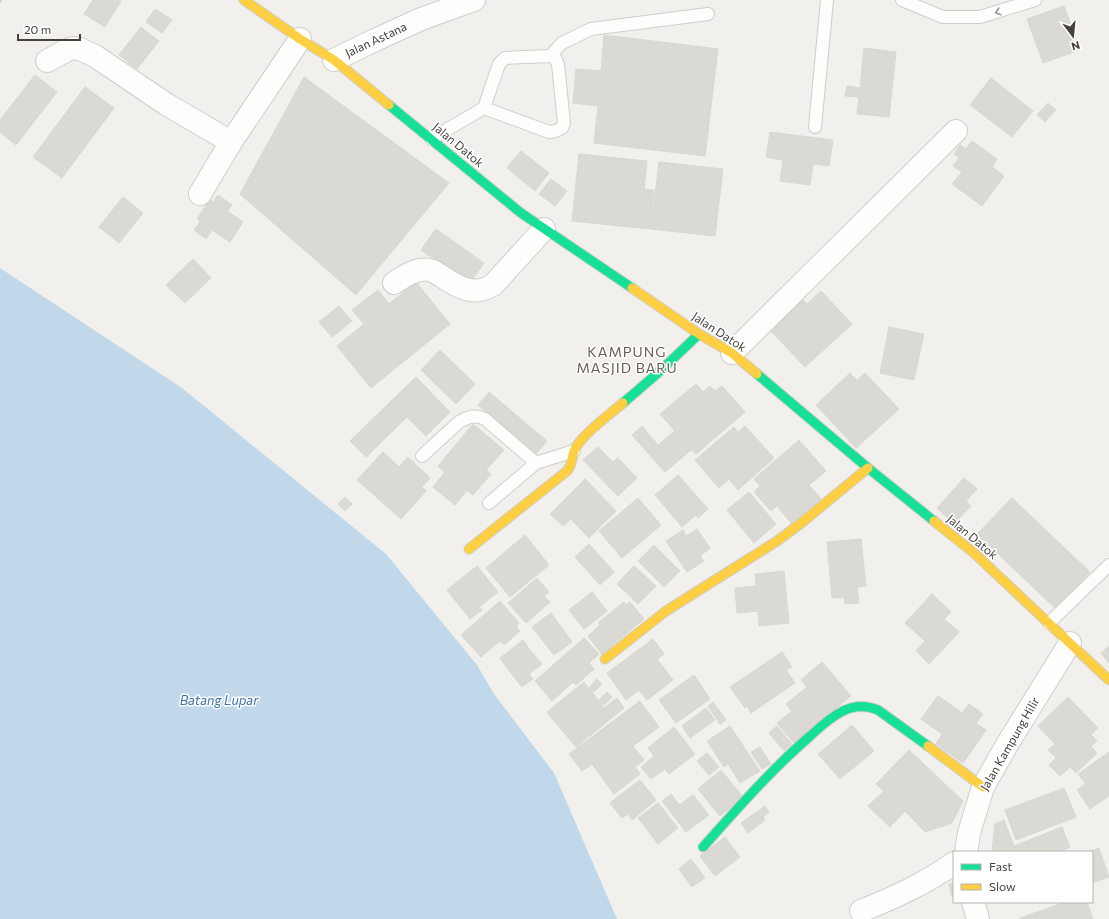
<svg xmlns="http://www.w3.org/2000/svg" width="1109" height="919" font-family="Commissioner,sans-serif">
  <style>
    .water { fill: #c1d7ea }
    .building { fill: #dbd9d4; stroke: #d9d7d2 }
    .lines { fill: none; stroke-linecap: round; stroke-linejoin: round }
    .lane-casing { stroke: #cfceca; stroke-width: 14 }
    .street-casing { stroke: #cfceca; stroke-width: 24 }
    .fast-casing { stroke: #cfcdc4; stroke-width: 11 }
    .slow-casing { stroke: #cfcdc4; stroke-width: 11 }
    .path { stroke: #d1d0cb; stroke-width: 2.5; stroke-dasharray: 2 2; stroke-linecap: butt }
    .lane { stroke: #fdfdfc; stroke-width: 12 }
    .street { stroke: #fdfdfc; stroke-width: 22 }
    .fast { stroke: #16e098; stroke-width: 9 }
    .slow { stroke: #ffcf43; stroke-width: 9 }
    .oneway { stroke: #989691 }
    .labels { text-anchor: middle; stroke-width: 3; stroke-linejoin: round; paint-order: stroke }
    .street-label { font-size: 12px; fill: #464239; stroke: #fff }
    .water-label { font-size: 13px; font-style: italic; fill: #3c72a8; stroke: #fff }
    .quarter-label { font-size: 14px; letter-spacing: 1px; fill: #686051; stroke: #fff }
  </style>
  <rect width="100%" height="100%" fill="#f1f0ec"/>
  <polygon class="water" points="0,268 182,388 386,554 477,665 494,694 554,773 617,919 0,919"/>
  <g class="building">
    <polygon points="93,0 121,1 105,27 84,14"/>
    <polygon points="1064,6 1080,50 1043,63 1027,19"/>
    <polygon points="155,9 172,20 162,33 146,22"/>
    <polygon points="141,27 159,41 137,69 119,55"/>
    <polygon points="604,35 718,49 705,156 594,143 598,106 573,103 576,69 601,71"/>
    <polygon points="864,48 896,52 889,117 857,114 859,97 845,96 847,86 860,88"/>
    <polygon points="35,75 57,92 16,145 0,132 0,120"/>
    <polygon points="304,77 449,183 356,295 240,194"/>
    <polygon points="991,78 1033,111 1012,137 970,105"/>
    <polygon points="85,87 114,108 62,178 33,157"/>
    <polygon points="1048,103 1056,110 1045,122 1037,115"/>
    <polygon points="770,132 833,140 829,166 813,164 810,185 780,181 783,160 766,157"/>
    <polygon points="972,141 997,159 992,167 1004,176 982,206 952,184 962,172 953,166 959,158 954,154 960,145 966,149"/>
    <polygon points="521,151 549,173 535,191 507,168"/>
    <polygon points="579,154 647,161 644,189 654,190 650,229 572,221"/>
    <polygon points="659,162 723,169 715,236 651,229"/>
    <polygon points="551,179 567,191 555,206 539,194"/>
    <polygon points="218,195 232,205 227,211 243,222 230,242 212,230 206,239 194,230 200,222 197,219 210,199 213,202"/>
    <polygon points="123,197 143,213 119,243 99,227"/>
    <polygon points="436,229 484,263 469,284 421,250"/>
    <polygon points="193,259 211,278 185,303 166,285"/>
    <polygon points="416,282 450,324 371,388 337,346 364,324 352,310 378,290 389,304"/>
    <polygon points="821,291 852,324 805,367 769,329 802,299 807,304"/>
    <polygon points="339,306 352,321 332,337 319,322"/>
    <polygon points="889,327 924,334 914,380 880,373"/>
    <polygon points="440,350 475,384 456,404 421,370"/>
    <polygon points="850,373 857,380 865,373 899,409 856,448 816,405"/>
    <polygon points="416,377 450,412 426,436 407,417 366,457 350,441"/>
    <polygon points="696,384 703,392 710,386 715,391 722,386 745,412 696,454 691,450 665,472 632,435 642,426 658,445 675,431 660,414"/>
    <polygon points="489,392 547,441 536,454 478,405"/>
    <polygon points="473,424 504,450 486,470 491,474 473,495 467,490 455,505 433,487 445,472 438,466"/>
    <polygon points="745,426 774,458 738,490 729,479 719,488 695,460 734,427 738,432"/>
    <polygon points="799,440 826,471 809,485 821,499 792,524 777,506 771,511 754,492 760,486 754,479"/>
    <polygon points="598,447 613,462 618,458 637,478 618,496 583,460"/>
    <polygon points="383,452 399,467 408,457 430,478 422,487 426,491 401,519 357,480"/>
    <polygon points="678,475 708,509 698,518 696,515 682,527 655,495"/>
    <polygon points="964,478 977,489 966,501 971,506 954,524 937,508"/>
    <polygon points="585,479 616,511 589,538 571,519 563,526 550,514"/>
    <polygon points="749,492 776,524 754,543 727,510"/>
    <polygon points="345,497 352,504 345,511 338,504"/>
    <polygon points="638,498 661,525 622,558 599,531"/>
    <polygon points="1012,498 1090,572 1056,609 977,534"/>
    <polygon points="697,529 710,548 700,556 704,561 687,572 666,541 683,530 686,536"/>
    <polygon points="525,535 549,565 510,597 486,568"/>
    <polygon points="861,539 866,586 857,587 859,603 845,604 844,597 832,598 827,542"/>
    <polygon points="589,544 614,572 600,585 575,557"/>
    <polygon points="654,545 680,571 664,587 638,561"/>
    <polygon points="477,566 498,592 479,607 482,610 470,619 447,590"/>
    <polygon points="634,566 656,586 638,604 617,584"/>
    <polygon points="784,571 789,623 759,626 758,611 737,613 735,588 756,586 755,574"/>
    <polygon points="537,578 549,592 544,596 550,602 526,623 508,603"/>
    <polygon points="592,592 607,611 584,629 569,610"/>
    <polygon points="932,594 951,612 944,619 959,632 929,664 916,651 925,641 905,623"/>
    <polygon points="500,601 519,623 516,627 520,631 504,645 500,641 481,657 461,635"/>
    <polygon points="624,602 626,605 630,602 644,619 602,654 588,636 600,625 598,623"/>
    <polygon points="551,613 572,642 554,655 532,627"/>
    <polygon points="584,638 599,654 589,663 594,669 576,685 573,682 552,701 535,681"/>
    <polygon points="653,639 664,654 657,659 673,680 647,700 639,690 626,700 607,673"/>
    <polygon points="523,640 530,650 507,668 500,658"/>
    <polygon points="1109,646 1109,663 1101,653"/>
    <polygon points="530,650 542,664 529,674 533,679 522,687 507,668"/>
    <polygon points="782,652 792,667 786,670 795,683 751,713 747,706 745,708 730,687"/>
    <polygon points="822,662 851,696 829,714 801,680"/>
    <polygon points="694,675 710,699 676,723 659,700"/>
    <polygon points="597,679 602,684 594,692 589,688"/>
    <polygon points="584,682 598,700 561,729 547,712"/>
    <polygon points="807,687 829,714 808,731 786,704"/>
    <polygon points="607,692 612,697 604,705 599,700"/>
    <polygon points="938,696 962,713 969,704 983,714 976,723 986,730 963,763 936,744 942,734 921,719"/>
    <polygon points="1068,697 1098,728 1091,735 1097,741 1091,746 1097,753 1076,773 1070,767 1060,776 1049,765 1056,758 1048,750 1055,744 1038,726"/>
    <polygon points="617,698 624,708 576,747 561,729 598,700 604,708"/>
    <polygon points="640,701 659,727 633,746 644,760 635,767 640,774 614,794 592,764 582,771 569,754"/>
    <polygon points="713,702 726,720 720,724 708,706"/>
    <polygon points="706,708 715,720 690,738 682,726"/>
    <polygon points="792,711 808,731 794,743 777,723"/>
    <polygon points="852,725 874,751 840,779 818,754"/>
    <polygon points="730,726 760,771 740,783 728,764 724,767 707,741"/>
    <polygon points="777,726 792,744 784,751 769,733"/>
    <polygon points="674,727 695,754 669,774 665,769 651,779 641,767 654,756 648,748"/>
    <polygon points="760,747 771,764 762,769 751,752"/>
    <polygon points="909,750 963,801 952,823 925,832 905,811 890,827 868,806 884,791 876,784"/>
    <polygon points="1109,752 1109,796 1090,809 1077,790 1086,784 1078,774"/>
    <polygon points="707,753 719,767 709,775 697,761"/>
    <polygon points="721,770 743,797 720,816 698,789"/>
    <polygon points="640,780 656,800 632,820 628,814 622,818 610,803"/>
    <polygon points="1064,788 1076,817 1016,840 1005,810"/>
    <polygon points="671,794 679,805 693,795 709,815 686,832 662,801"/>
    <polygon points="658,803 678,828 658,844 638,818"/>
    <polygon points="765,806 769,812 763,817 765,820 748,833 741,823"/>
    <polygon points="1004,820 1014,846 1062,827 1070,847 1058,852 992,852 995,824"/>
    <polygon points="725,837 740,857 715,876 700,856"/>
    <polygon points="1099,848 1109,877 1092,883 1092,852 1089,852"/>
    <polygon points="691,859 705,878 692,887 679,869"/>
    <polygon points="954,883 954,897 952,897 949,884"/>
    <polygon points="1066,902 1087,902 1093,919 1020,919 1020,918"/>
  </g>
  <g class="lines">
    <defs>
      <g id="lane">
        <polyline points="902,0 943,17 980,17 1035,0"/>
        <polyline points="550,56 562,43 591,29 708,14"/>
        <polyline points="815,127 827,0"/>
        <polyline points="431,139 484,108 499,64 505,58 550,56 555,58 558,64 564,123 562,128 556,131 549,132 484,108"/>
        <path d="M422 456 459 422C468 417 475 414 485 419L536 463"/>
        <polyline points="489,503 536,463 574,451"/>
        <polyline points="1049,623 1109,565"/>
      </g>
      <g id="street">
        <polyline points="334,60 375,40 421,19 474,0"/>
        <polyline points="47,61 67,50 73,48 80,49 95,56 166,104 231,142"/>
        <polyline points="200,194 231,142 300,39"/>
        <path d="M394 283C406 275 419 266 433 271 454 283 469 299 493 285L544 229"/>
        <polyline points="732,353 956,131"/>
        <polyline points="966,852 969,833 983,787 1008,743 1070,643"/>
        <polyline points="973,902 978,919"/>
        <path d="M861 911C893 898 925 884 954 863"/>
      </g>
      <g id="fast">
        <polyline points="389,105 521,213 632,288"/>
        <polyline points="757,374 868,468 934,521"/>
        <polyline points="623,403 659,372 699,334"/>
        <path d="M703 847C737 809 770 771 809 737 819 728 830 717 843 711 855 705 866 705 878 710L928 746"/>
      </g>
      <g id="slow">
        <polyline points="244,0 300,39 334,60 389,105"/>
        <polyline points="632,288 699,334 732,353 757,374"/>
        <polyline points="934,521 974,553 1109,680"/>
        <path d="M469 549 567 471C573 464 571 459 574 451 581 435 609 415 623 403"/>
        <polyline points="605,659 666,611 777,541 800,524 868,468"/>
        <polyline points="928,746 983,787"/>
      </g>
    </defs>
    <use href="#lane" class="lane-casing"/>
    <use href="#street" class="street-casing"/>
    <use href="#fast" class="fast-casing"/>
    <use href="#slow" class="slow-casing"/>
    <polyline class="path" points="0,2 2,0"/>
    <use href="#lane" class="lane"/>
    <use href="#street" class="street"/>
    <use href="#fast" class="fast"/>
    <use href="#slow" class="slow"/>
  </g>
  <defs><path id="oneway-chevron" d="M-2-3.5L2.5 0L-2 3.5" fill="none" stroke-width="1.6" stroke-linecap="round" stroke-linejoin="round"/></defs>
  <use class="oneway" href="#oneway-chevron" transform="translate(998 12) rotate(162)"/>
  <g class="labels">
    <g class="street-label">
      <text transform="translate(376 40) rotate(-25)" y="4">Jalan Astana</text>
      <text transform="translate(458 145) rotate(40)" y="4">Jalan Datok</text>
      <text transform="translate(719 332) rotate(33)" y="4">Jalan Datok</text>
      <text transform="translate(972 537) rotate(40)" y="4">Jalan Datok</text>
      <text transform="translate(1010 744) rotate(-60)" y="4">Jalan Kampung Hilir</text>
    </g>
    <g class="water-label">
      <text x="219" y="705">Batang Lupar</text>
    </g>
    <g class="quarter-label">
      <text x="627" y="357">KAMPUNG<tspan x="627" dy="16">MASJID BARU</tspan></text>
    </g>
  </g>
  <rect x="953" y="851" width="140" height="52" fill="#ffffff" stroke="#b5b3b0"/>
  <rect x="961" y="864" width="20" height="6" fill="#16e098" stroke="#b5b3b0"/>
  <text x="989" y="871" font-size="12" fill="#464239">Fast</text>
  <rect x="961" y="884" width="20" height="6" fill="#ffcf43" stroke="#b5b3b0"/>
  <text x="989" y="891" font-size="12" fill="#464239">Slow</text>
  <g transform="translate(1073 36) rotate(164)" stroke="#ffffff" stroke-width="3" paint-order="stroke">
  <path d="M0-3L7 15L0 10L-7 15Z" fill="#464239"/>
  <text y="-6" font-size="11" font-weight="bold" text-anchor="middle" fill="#464239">N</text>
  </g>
  <path d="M18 34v6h62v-6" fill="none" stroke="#464239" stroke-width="2"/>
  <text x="24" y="34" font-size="12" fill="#464239" stroke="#ffffff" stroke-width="3" paint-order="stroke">20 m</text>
</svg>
